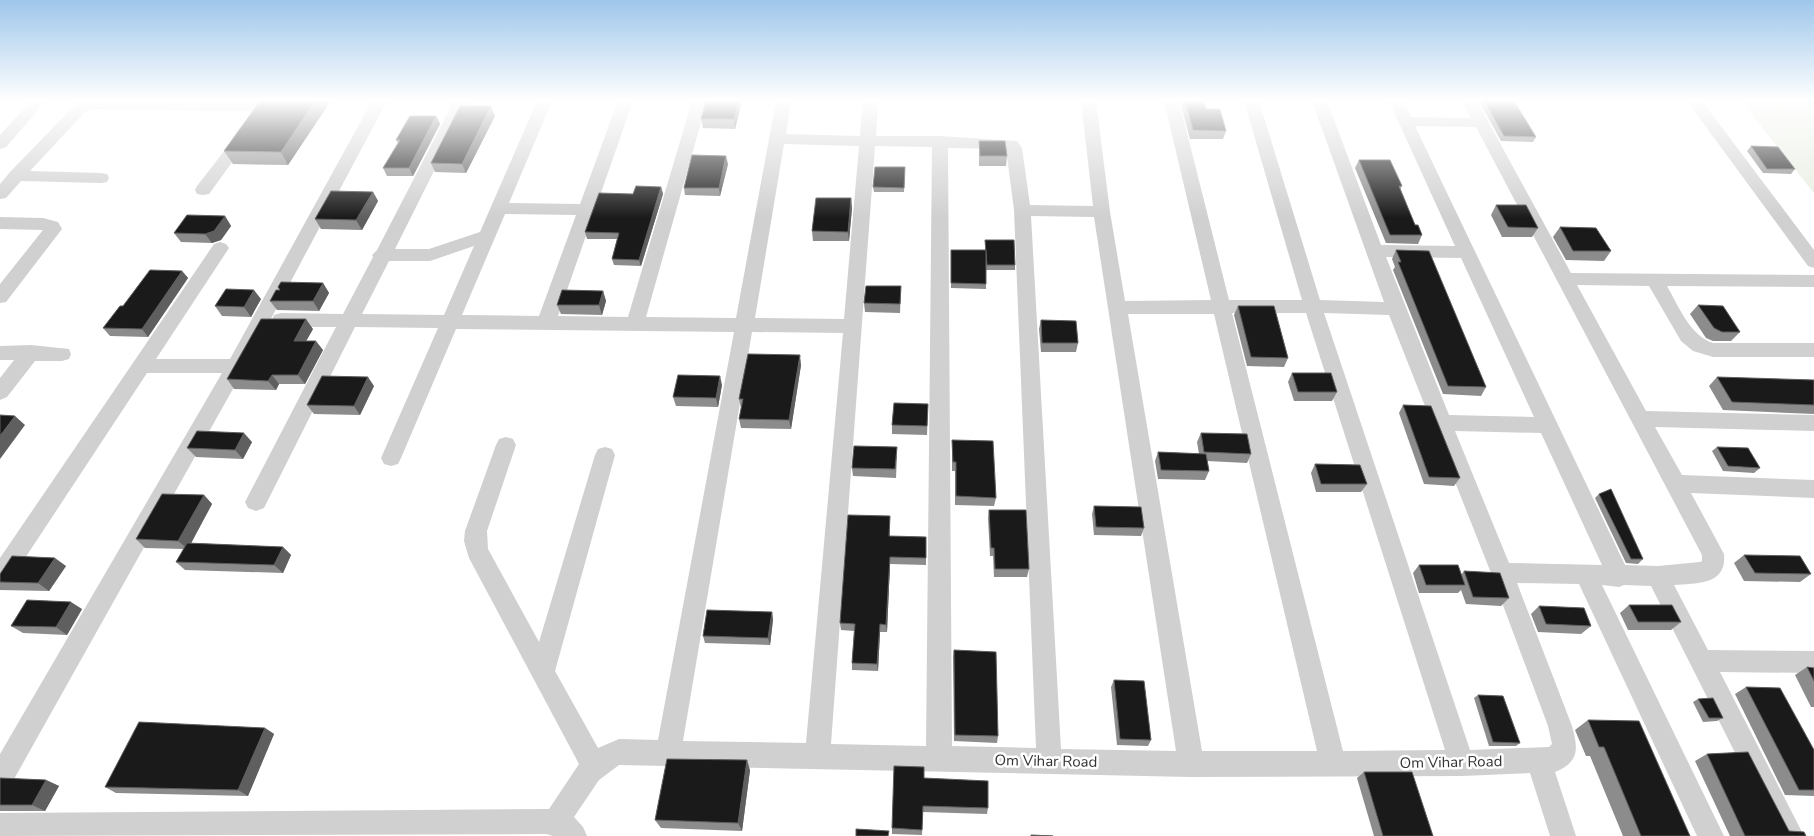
<svg xmlns="http://www.w3.org/2000/svg" width="1814" height="836" font-family="'Nunito Sans',sans-serif">
  <style>
    .green { fill: #e6ecdf }
    .lines { fill: none; stroke-linecap: round; stroke-linejoin: round }
    .minor { fill: #d0d0d0; fill-rule: evenodd }
    .wall { fill: #8c8c8c }
    .shaded-wall { fill: #5f5f5f }
    .building { fill: #1a1a1a; stroke: #5f5f5f }
    .labels { text-anchor: middle; stroke-width: 5; stroke-linejoin: round; paint-order: stroke }
    .near-street-label { font-size: 15px; fill: #333; stroke: #fff }
  </style>
  <rect width="100%" height="100%" fill="#fff"/>
  <polygon class="green" points="1741,101 1814,101 1814,193"/>
  <g class="lines">
    <g class="minor">
      <polygon points="31,101 46,101 6,147 0,149 0,135"/>
      <polygon points="88,101 265,101 270,103 273,106 270,109 265,111 96,109 86,111 30,171 101,173 107,174 109,178 107,182 101,183 21,181 6,198 0,199 0,184 10,172 76,104"/>
      <polygon points="372,101 387,101 243,371 9,788 0,792 0,754 222,373 147,373 8,584 0,587 0,558 214,244 220,242 226,244 229,248 156,359 230,359"/>
      <path d="M454 101H469L395 249H429L480 232 537 101H552L509 203 580 204 618 101H633L558 316 628 317 692 101H707L646 317 736 318 776 101H791L786 134 860 136 863 101H878L876 136H940L1017 141 1022 148 1030 205 1093 206 1081 101H1096L1110 212 1125 301 1211 300 1164 101H1179L1229 300H1302L1244 101H1259L1320 300 1384 302 1312 101H1327L1381 245 1455 246 1389 101H1404L1411 117 1471 118 1462 101H1477L1571 273 1814 275V287L1667 286C1678 305 1690 336 1713 343H1814V357H1713L1693 351 1681 341 1649 286 1577 285 1646 411 1814 415V431L1655 427 1682 475 1814 480V498L1691 493 1724 554C1727 585 1697 583 1674 585L1708 650 1814 651V673L1720 672 1804 836H1777L1651 586 1624 585 1619 587 1602 585 1724 836H1697L1579 584 1517 583 1572 726C1578 748 1580 762 1555 772L1576 836H1550L1530 773 1462 776 1191 777 619 765 599 780 574 817 583 827 587 836H553L546 834 0 836V813L549 809 579 764 469 558 464 541 465 531 496 445 499 439 506 437 513 439 516 445 487 531 488 549 539 642 595 455 598 449 605 447 612 449 615 455 555 671 598 748 619 739 658 740 734 332 456 329 401 458 398 464 391 466 384 464 381 458 438 328 355 327 264 508 256 511 248 508 245 502 336 327H281L274 325 272 320 274 315 281 313 343 314 373 257 372 255 377 250ZM1415 126 1476 127 1702 555V561L1700 562 1658 566 1625 565ZM784 144 859 146 844 319 755 318ZM875 146 932 147 926 746 831 744ZM948 148 1006 149 1014 210 1036 748 952 746ZM505 214 576 215 539 316 462 315ZM1031 216 1094 217 1176 751 1061 749ZM474 246 444 315 362 314 389 261H430ZM1386 257 1461 258 1534 417 1449 415ZM1232 313H1306L1445 750 1343 751ZM1324 313 1389 315 1491 573 1548 726 1552 744 1549 747 1470 750ZM1128 314H1214L1317 751H1202ZM752 332 843 333 806 743 683 741ZM1455 431 1541 433 1602 565 1509 563Z"/>
      <polygon points="1687,101 1702,101 1814,250 1814,268 1808,266"/>
      <polygon points="244,130 249,132 252,135 209,194 203,195 197,194 195,190 197,186 239,132"/>
      <polygon points="0,217 43,218 58,222 62,229 6,302 0,303 0,284 43,230 0,229"/>
      <polygon points="31,345 69,349 71,354 69,359 62,361 35,361 7,397 0,400 0,378 14,360 0,360 0,346"/>
    </g>
  </g>
  <g class="wall">
    <polygon points="706,101 742,101 735,129 703,128 701,119"/>
    <polygon points="1180,101 1204,101 1206,109 1226,131 1223,139 1190,139"/>
    <polygon points="1479,101 1514,101 1536,137 1533,142 1501,141"/>
    <polygon points="330,102 288,165 233,164 224,151"/>
    <polygon points="491,106 495,116 466,173 435,172 431,163"/>
    <polygon points="436,116 440,124 413,176 387,176 383,168 398,143 396,140"/>
    <polygon points="979,141 1007,156 1006,166 979,166"/>
    <polygon points="1751,146 1795,169 1791,174 1763,173 1747,151"/>
    <polygon points="1359,160 1402,186 1400,189 1415,225 1422,235 1418,244 1386,243 1355,168"/>
    <polygon points="728,164 720,196 685,195 684,188"/>
    <polygon points="905,167 904,192 874,192 873,187"/>
    <polygon points="661,187 663,194 641,266 614,265 612,259 617,239 587,239 585,232 633,194"/>
    <polygon points="373,192 378,201 362,230 321,229 315,219"/>
    <polygon points="851,198 852,208 849,241 813,241 812,231"/>
    <polygon points="1496,205 1538,228 1532,237 1502,237 1491,215"/>
    <polygon points="225,216 231,226 221,240 212,243 181,242 174,233"/>
    <polygon points="1560,227 1611,251 1604,261 1566,260 1553,237"/>
    <polygon points="985,240 1015,265 1015,270 986,270 986,289 951,288 951,250 985,250"/>
    <polygon points="1396,250 1486,387 1481,396 1443,394 1393,270 1395,267 1392,259"/>
    <polygon points="182,271 188,278 148,337 110,336 103,328"/>
    <polygon points="323,283 329,293 319,311 277,310 270,301 280,290"/>
    <polygon points="901,286 900,313 865,312 864,303"/>
    <polygon points="603,291 606,301 602,315 561,314 557,305"/>
    <polygon points="261,299 251,317 222,316 215,306"/>
    <polygon points="1698,305 1740,332 1731,341 1713,341 1706,338 1690,314"/>
    <polygon points="1238,306 1288,358 1284,367 1247,366 1234,315"/>
    <polygon points="1041,320 1078,343 1076,352 1041,352 1039,329"/>
    <polygon points="313,329 306,341 323,350 305,384 279,384 276,390 234,389 227,379"/>
    <polygon points="801,365 791,429 741,428 739,419 741,408 739,399"/>
    <polygon points="1292,373 1337,392 1332,401 1294,401 1288,382"/>
    <polygon points="1717,377 1814,380 1814,414 1723,410 1709,386"/>
    <polygon points="722,385 718,407 676,406 673,397"/>
    <polygon points="374,386 360,415 314,414 307,405"/>
    <polygon points="928,404 927,435 892,434 892,425"/>
    <polygon points="1403,405 1460,478 1454,486 1424,484 1399,413"/>
    <polygon points="1201,433 1251,454 1247,463 1207,461 1209,471 1205,480 1158,479 1155,461 1158,452 1199,454 1197,442"/>
    <polygon points="952,440 996,498 994,506 955,505 955,471 952,471"/>
    <polygon points="252,442 243,459 196,457 187,448"/>
    <polygon points="1717,447 1760,468 1754,473 1723,471 1712,451"/>
    <polygon points="897,456 896,478 853,476 852,468"/>
    <polygon points="1315,464 1367,484 1361,492 1316,492 1311,473"/>
    <polygon points="1599,494 1643,559 1638,564 1626,563 1595,498"/>
    <polygon points="204,495 212,504 191,543 283,547 291,555 283,573 185,570 176,562 184,549 145,548 136,539"/>
    <polygon points="1094,506 1144,528 1141,536 1094,535 1092,514"/>
    <polygon points="989,510 1029,569 1027,577 994,577 993,556 990,556 988,518"/>
    <polygon points="890,516 890,536 926,537 926,565 890,564 887,632 880,632 878,671 852,670 852,663 854,631 841,630 840,623"/>
    <polygon points="1744,555 1811,574 1800,582 1744,581 1734,563"/>
    <polygon points="1419,565 1461,575 1464,571 1509,598 1501,606 1466,604 1461,590 1458,593 1419,593 1413,573"/>
    <polygon points="66,566 49,591 0,590 0,574"/>
    <polygon points="1629,605 1681,622 1671,630 1628,630 1620,613"/>
    <polygon points="1539,606 1591,626 1581,634 1538,632 1531,614"/>
    <polygon points="82,609 67,635 23,633 11,626"/>
    <polygon points="772,612 773,620 770,645 705,643 703,636"/>
    <polygon points="954,650 998,736 997,743 954,741 953,657"/>
    <polygon points="1807,667 1814,668 1814,707 1811,707 1795,675"/>
    <polygon points="1114,680 1151,740 1148,746 1117,745 1111,687"/>
    <polygon points="1746,687 1814,750 1814,796 1785,795 1735,694"/>
    <polygon points="1478,695 1520,743 1516,746 1489,746 1474,698"/>
    <polygon points="1698,699 1723,718 1717,721 1703,722 1693,702"/>
    <polygon points="1588,720 1690,836 1623,836 1590,756 1586,756 1575,730"/>
    <polygon points="265,728 274,734 248,796 116,793 105,787"/>
    <polygon points="1707,754 1789,831 1806,836 1730,836 1695,761"/>
    <polygon points="750,770 742,831 661,828 655,820"/>
    <polygon points="1364,772 1433,836 1374,836 1357,778"/>
    <polygon points="0,778 46,780 59,786 45,811 0,811"/>
    <polygon points="924,778 988,808 987,814 923,812 922,835 892,834 892,828"/>
  </g>
  <g class="shaded-wall">
    <polygon points="315,101 330,102 288,165 281,152"/>
    <polygon points="738,101 742,101 735,129 734,119"/>
    <polygon points="491,106 495,116 466,173 462,164"/>
    <polygon points="436,116 440,124 413,176 409,168"/>
    <polygon points="726,156 728,164 720,196 719,188"/>
    <polygon points="661,187 663,194 641,266 639,260"/>
    <polygon points="373,192 378,201 362,230 356,220"/>
    <polygon points="851,198 852,208 849,241 848,232"/>
    <polygon points="225,216 231,226 221,240 212,243 205,234"/>
    <polygon points="182,271 188,278 148,337 142,329"/>
    <polygon points="323,283 329,293 319,311 313,301"/>
    <polygon points="254,290 261,299 251,317 244,307"/>
    <polygon points="603,291 606,301 602,315 599,305"/>
    <polygon points="306,319 313,329 301,350 294,341"/>
    <polygon points="316,341 323,350 305,384 298,375"/>
    <polygon points="800,355 801,365 791,429 789,420"/>
    <polygon points="272,375 279,384 276,390 268,381"/>
    <polygon points="720,376 722,385 718,407 716,398"/>
    <polygon points="368,377 374,386 360,415 354,406"/>
    <polygon points="15,416 25,425 0,459 0,436"/>
    <polygon points="244,433 252,442 243,459 235,450"/>
    <polygon points="204,495 212,504 188,549 178,541"/>
    <polygon points="283,547 291,555 283,573 274,565"/>
    <polygon points="890,557 890,564 887,632 886,625"/>
    <polygon points="55,558 66,566 49,591 38,583"/>
    <polygon points="71,602 82,609 67,635 56,627"/>
    <polygon points="772,612 773,620 770,645 768,638"/>
    <polygon points="880,624 880,632 878,671 877,664"/>
    <polygon points="265,728 274,734 248,796 238,790"/>
    <polygon points="747,760 750,770 742,831 738,823"/>
    <polygon points="46,780 59,786 45,811 32,805"/>
  </g>
  <g class="building">
    <polygon points="260,101 315,101 281,152 224,151"/>
    <polygon points="706,101 738,101 734,119 701,119"/>
    <polygon points="1185,101 1204,101 1206,109 1220,109 1226,131 1193,130"/>
    <polygon points="1484,101 1514,101 1536,137 1504,136"/>
    <polygon points="460,106 491,106 462,164 431,163"/>
    <polygon points="410,116 436,116 409,168 383,168 400,140 396,140"/>
    <polygon points="979,141 1005,141 1007,156 980,156"/>
    <polygon points="1751,146 1778,147 1795,169 1767,169"/>
    <polygon points="692,155 726,156 719,188 684,188"/>
    <polygon points="1359,160 1390,160 1402,186 1399,186 1415,225 1418,225 1422,235 1390,235"/>
    <polygon points="875,167 905,167 904,188 873,187"/>
    <polygon points="636,186 661,187 639,260 612,259 619,233 585,232 599,193 633,194"/>
    <polygon points="331,191 373,192 356,220 315,219"/>
    <polygon points="816,198 851,198 848,232 812,231"/>
    <polygon points="1496,205 1526,205 1538,228 1508,227"/>
    <polygon points="187,215 225,216 214,231 205,234 174,233"/>
    <polygon points="1560,227 1596,228 1611,251 1573,251"/>
    <polygon points="985,240 1014,240 1015,265 987,265"/>
    <polygon points="951,250 986,250 986,284 951,283"/>
    <polygon points="1396,250 1429,251 1486,387 1448,386 1398,262 1401,262"/>
    <polygon points="150,270 182,271 142,329 103,328 120,306 123,306"/>
    <polygon points="281,282 323,283 313,301 270,301 276,290 280,290 278,287"/>
    <polygon points="866,286 901,286 900,304 864,303"/>
    <polygon points="226,289 254,290 244,307 215,306"/>
    <polygon points="562,290 603,291 599,305 557,305"/>
    <polygon points="1698,305 1723,306 1740,332 1722,332 1714,328"/>
    <polygon points="1238,306 1274,306 1288,358 1251,357"/>
    <polygon points="261,319 306,319 294,341 316,341 298,375 272,375 268,381 227,379"/>
    <polygon points="1041,320 1076,321 1078,343 1042,343"/>
    <polygon points="748,354 800,355 789,420 739,419 743,399 739,399"/>
    <polygon points="1292,373 1331,373 1337,392 1298,392"/>
    <polygon points="678,375 720,376 716,398 673,397"/>
    <polygon points="322,376 368,377 354,406 307,405"/>
    <polygon points="1717,377 1814,380 1814,405 1732,402"/>
    <polygon points="894,403 928,404 927,426 892,425"/>
    <polygon points="1403,405 1431,406 1460,478 1429,477"/>
    <polygon points="0,415 15,416 0,436"/>
    <polygon points="197,431 244,433 235,450 187,448"/>
    <polygon points="1201,433 1247,434 1251,454 1204,452"/>
    <polygon points="952,440 993,441 996,498 956,496 956,462 953,462"/>
    <polygon points="854,446 897,447 895,469 852,468"/>
    <polygon points="1717,447 1748,448 1760,468 1728,466"/>
    <polygon points="1158,452 1206,454 1209,471 1161,470"/>
    <polygon points="1315,464 1360,465 1367,484 1321,484"/>
    <polygon points="1611,489 1643,559 1631,559 1599,494"/>
    <polygon points="162,494 204,495 178,541 136,539"/>
    <polygon points="1094,506 1141,507 1144,528 1096,527"/>
    <polygon points="989,510 1026,510 1029,569 995,569 994,548 991,548"/>
    <polygon points="848,515 890,516 889,536 926,537 926,558 890,557 886,625 880,624 877,664 852,663 855,624 840,623"/>
    <polygon points="187,543 283,547 274,565 176,562"/>
    <polygon points="1744,555 1800,556 1811,574 1755,573"/>
    <polygon points="12,556 55,558 38,583 0,582 0,574"/>
    <polygon points="1419,565 1458,565 1465,585 1426,585"/>
    <polygon points="1464,571 1500,573 1509,598 1473,597"/>
    <polygon points="27,600 71,602 56,627 11,626"/>
    <polygon points="1629,605 1672,605 1681,622 1638,622"/>
    <polygon points="1539,606 1584,608 1591,626 1546,624"/>
    <polygon points="707,610 772,612 768,638 703,636"/>
    <polygon points="954,650 996,652 998,736 955,735"/>
    <polygon points="1807,667 1814,668 1814,681"/>
    <polygon points="1114,680 1144,681 1151,740 1120,739"/>
    <polygon points="1746,687 1780,688 1814,750 1814,790 1799,790"/>
    <polygon points="1478,695 1503,696 1520,743 1493,742"/>
    <polygon points="1713,698 1723,718 1709,718 1698,699"/>
    <polygon points="1588,720 1639,721 1690,836 1641,836 1604,747 1599,747"/>
    <polygon points="139,722 265,728 238,790 105,787"/>
    <polygon points="1748,752 1789,831 1804,832 1806,836 1745,836 1707,754"/>
    <polygon points="667,759 747,760 738,823 655,820"/>
    <polygon points="894,766 924,767 924,778 988,781 988,808 923,806 922,830 892,828"/>
    <polygon points="1364,772 1412,772 1433,836 1383,836"/>
    <polygon points="0,778 46,780 32,805 0,805"/>
    <polygon points="856,829 889,831 888,836 856,836"/>
    <polygon points="1031,835 1053,836 1031,836"/>
  </g>
  <linearGradient id="sky" x2="0" y2="1"><stop stop-color="#9ec6ea"/><stop offset="0.46" stop-color="#fff"/><stop offset="1" stop-color="#fff" stop-opacity="0"/></linearGradient>
  <rect width="1814" height="218" fill="url(#sky)"/>
  <g class="labels">
    <g class="near-street-label">
      <text transform="translate(1046 761) rotate(1)" y="5">Om Vihar Road</text>
      <text transform="translate(1451 762) rotate(-1)" y="5">Om Vihar Road</text>
    </g>
  </g>
</svg>
